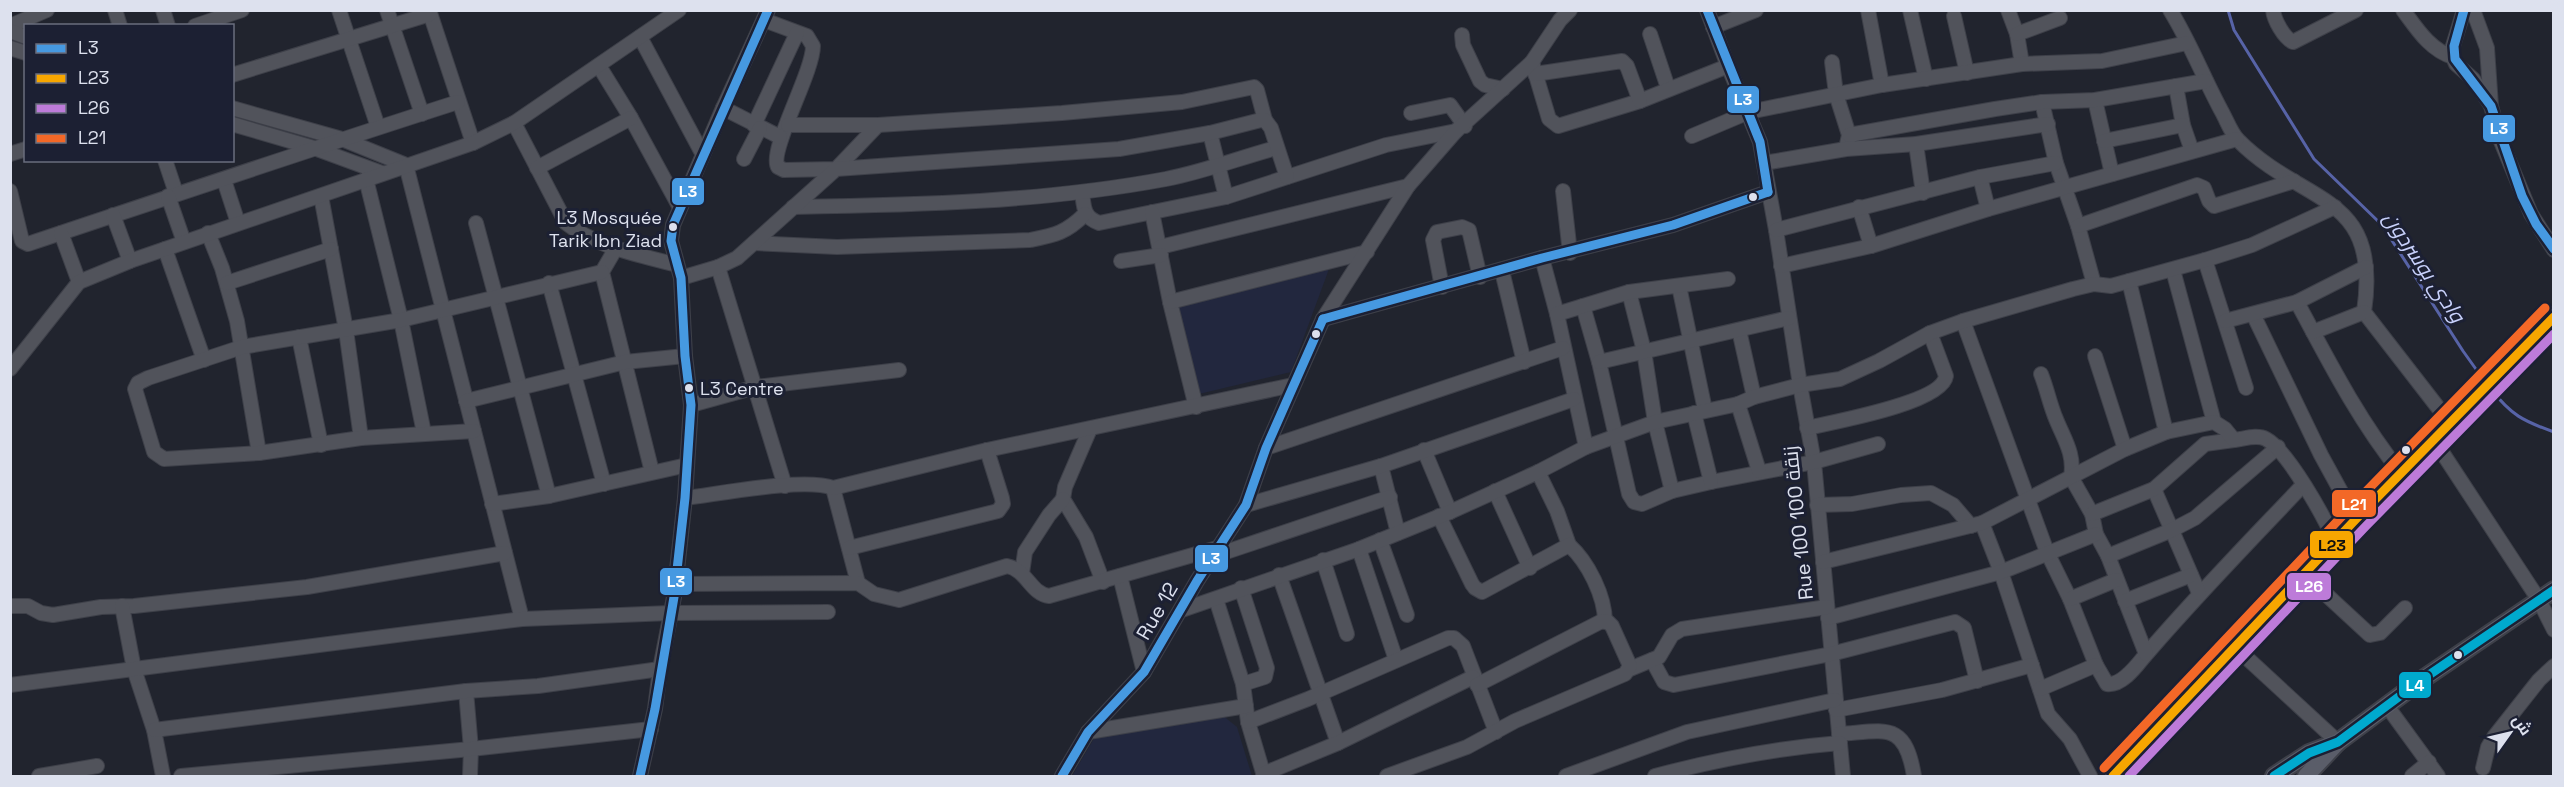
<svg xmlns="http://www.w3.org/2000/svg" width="2564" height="787" font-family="'Space Grotesk',Cairo,sans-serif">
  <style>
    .built { fill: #22273e }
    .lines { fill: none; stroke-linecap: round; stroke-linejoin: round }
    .stream { stroke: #5763a7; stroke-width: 3 }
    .minor-casing { stroke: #3e4049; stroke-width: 16 }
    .major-casing { stroke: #3e4049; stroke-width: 20 }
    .minor { stroke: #51535b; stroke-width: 14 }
    .major { stroke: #5a5d69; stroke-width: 16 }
    .bus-1-casing { stroke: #1c2033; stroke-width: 14 }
    .bus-2-casing { stroke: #1c2033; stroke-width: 14 }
    .bus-3-casing { stroke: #1c2033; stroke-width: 14 }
    .bus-4-casing { stroke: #1c2033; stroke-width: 14 }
    .bus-5-casing { stroke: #1c2033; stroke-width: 14 }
    .bus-1 { stroke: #4699e1; stroke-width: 9 }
    .bus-2 { stroke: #f7a600; stroke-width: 9 }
    .bus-3 { stroke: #bd7bd9; stroke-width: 9 }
    .bus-4 { stroke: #f36827; stroke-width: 9 }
    .bus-5 { stroke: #00a9ce; stroke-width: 9 }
    .bus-dot { fill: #dde1ee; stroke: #1c2033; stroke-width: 2 }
    .labels { text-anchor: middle; stroke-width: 6; stroke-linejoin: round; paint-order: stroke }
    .bus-label { font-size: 18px; fill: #dde1ee; stroke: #1c2033; text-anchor: end }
    .street-label { font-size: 20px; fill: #dde1ee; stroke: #1c2033 }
    .water-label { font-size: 21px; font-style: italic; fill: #c8d1fb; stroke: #1c2033 }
    .line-badge { stroke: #1c2033; stroke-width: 2 }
    .badge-label { font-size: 16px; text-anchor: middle; font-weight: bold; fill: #fff }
    .pale-badge-label { font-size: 16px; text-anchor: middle; font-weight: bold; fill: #111 }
  </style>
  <rect width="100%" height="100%" fill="#21242e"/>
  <g class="built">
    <polygon points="1329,269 1291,372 1199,394 1173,303"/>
    <polygon points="1222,715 1237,727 1252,776 1072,776 1096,735"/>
  </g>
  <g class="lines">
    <g class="stream">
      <polyline points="2228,10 2234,30 2314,159 2382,225 2463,351 2483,379"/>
      <path d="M2491 389C2511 415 2523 421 2554 432"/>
    </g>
    <defs>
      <g id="minor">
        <polyline points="115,10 120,26"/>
        <polyline points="163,10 168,26"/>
        <polyline points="339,10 378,127"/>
        <polyline points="387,10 422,114"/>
        <polyline points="429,10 473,143"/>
        <polyline points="1707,10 1728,66 1760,142 1776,230 1800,385 1814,462 1843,776"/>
        <polyline points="1868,10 1882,85"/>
        <polyline points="1910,10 1926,79"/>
        <polyline points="2008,10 2017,34 2022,64"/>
        <path d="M2170 10C2190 42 2204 79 2222 112 2227 121 2231 133 2238 140 2303 206 2382 191 2364 312L2450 423"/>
        <path d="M2273 10C2274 20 2284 38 2293 42L2356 10"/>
        <path d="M2403 10C2417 29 2430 50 2453 57"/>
        <polyline points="2464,10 2452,49 2453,57 2456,64 2473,79 2490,104"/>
        <polyline points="2473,10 2487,48 2491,106 2500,139 2531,214 2554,250"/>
        <polyline points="1954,16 1967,73"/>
        <path d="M764 20 807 36 813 46C813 73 768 151 778 167L784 170 836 169 878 125"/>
        <polyline points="10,26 47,10"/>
        <polyline points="195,26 242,10"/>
        <polyline points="1713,27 1756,10"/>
        <polyline points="10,31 26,37"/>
        <polyline points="1650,34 1668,88"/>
        <polyline points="2017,34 2060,18"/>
        <polyline points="1462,35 1463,45 1480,81 1485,85 1503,89"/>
        <polyline points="640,37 702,153"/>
        <polyline points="10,48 26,53"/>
        <polyline points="1532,62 1549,119 1558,126 1640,101 1728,66"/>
        <polyline points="1832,62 1836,94 1849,135 1847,144"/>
        <polyline points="599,66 631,118 679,206"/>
        <polyline points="1535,74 1622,61 1627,66 1640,101"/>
        <polyline points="232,75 430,14"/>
        <polyline points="2176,86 2183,125 2192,151"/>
        <polyline points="2095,100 2112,174"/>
        <polyline points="2042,102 2056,163 2078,226 2094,284"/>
        <polyline points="232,108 342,139 406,165 522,619"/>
        <polyline points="723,108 780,137"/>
        <polyline points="1411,113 1450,105 1465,126"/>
        <path d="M514 123 566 223C596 247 640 255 677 265"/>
        <polyline points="232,124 314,148 382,173"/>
        <polyline points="754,125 797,33"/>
        <polyline points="788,125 878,125 1062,113 1182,102 1254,87 1257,90 1265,120"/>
        <polyline points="1210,133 1226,197"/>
        <polyline points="1849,135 1995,109 2042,102 2095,100 2206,81"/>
        <polyline points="1692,136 1749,112 1882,85 2022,64 2102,61 2187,43"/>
        <polyline points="2104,141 2183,125"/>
        <polyline points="1916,144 1923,193"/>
        <polyline points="10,154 26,149"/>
        <polyline points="744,159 760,128"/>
        <polyline points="165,160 176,193"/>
        <polyline points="1764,163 1846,149 1916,144 2048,124"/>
        <polyline points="537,168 631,118"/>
        <polyline points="1980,177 1988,209"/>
        <polyline points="366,179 401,320 424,433"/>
        <polyline points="224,180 238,223"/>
        <path d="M10 191 22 241 28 244C172 196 314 148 458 102"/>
        <polyline points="1563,191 1570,253"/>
        <path d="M1082 192C1084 207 1083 217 1099 223L1226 197 1386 145 1456 131"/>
        <polyline points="168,196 184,242"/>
        <polyline points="321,196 346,330 361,438"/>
        <path d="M793 207C917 205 1043 202 1166 179 1203 172 1239 158 1276 148"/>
        <polyline points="1859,207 1871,246"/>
        <polyline points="1152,212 1170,302 1196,407"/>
        <polyline points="113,215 130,261"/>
        <polyline points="476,223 549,496"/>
        <polyline points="2078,226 2197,185 2204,188 2209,201 2214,206 2294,181"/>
        <polyline points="1776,230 1980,177 2056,163"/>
        <polyline points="61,233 79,282"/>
        <polyline points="208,233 222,268 237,321 259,453"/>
        <path d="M754 243 837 247 1030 240C1055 235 1066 233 1085 214"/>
        <polyline points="1160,247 1408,186"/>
        <polyline points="616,248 602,272 652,472"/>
        <polyline points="165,249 204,360"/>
        <polyline points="1542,258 1557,314 1586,447"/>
        <polyline points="2205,260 2246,388"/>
        <polyline points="1121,261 1161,255"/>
        <polyline points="1781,266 1871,246 1988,209 2237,139"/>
        <polyline points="718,267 785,486"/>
        <polyline points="2173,270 2214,422"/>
        <polyline points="1502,271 1524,362"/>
        <polyline points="681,278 718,267 737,258 836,169 1119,149 1210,133 1261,120 1265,120 1271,128 1287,177"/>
        <polyline points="2129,281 2166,432"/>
        <polyline points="227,283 331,249"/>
        <polyline points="549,283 604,484"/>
        <polyline points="1679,286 1705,410"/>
        <polyline points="1442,287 1433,240 1437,232 1462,227 1469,230 1480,277"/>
        <polyline points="1629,292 1644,351 1655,422 1672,491"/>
        <polyline points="1170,302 1367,252"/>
        <path d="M2297 302C2328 360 2359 421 2401 473"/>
        <polyline points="1583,306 1599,362 1629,494 1634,502 1642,504 1672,491 1711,482 1814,462 1878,444"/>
        <polyline points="1557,314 1629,292 1728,279"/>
        <polyline points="2253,314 2321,455 2356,519"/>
        <polyline points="1323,319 1542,258 1673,225 1768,192"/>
        <path d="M1963 321 2047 552 2070 599 2096 665 2107 684C2121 686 2135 668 2143 658 2194 598 2249 542 2303 485"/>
        <polyline points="2225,321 2297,302 2366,267"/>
        <polyline points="1739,330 1754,397"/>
        <polyline points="2313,332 2364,312"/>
        <polyline points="299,337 321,445"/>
        <polyline points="2095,356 2125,449"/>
        <polyline points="1599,362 1789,318"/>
        <polyline points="10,369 79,282 130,261 473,143 514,123 679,10"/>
        <path d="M2041 374C2047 389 2050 405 2056 419 2064 439 2075 454 2071 477L2092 514 2096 534 2108 556 2146 654"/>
        <polyline points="466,401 625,362 685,356"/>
        <polyline points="1738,404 1759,471"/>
        <polyline points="691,405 756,387 899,370"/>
        <polyline points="1694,413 1711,482"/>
        <path d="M1807 428C1833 422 1942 403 1946 376L1930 333"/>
        <polyline points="1090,429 1065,487 1063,499 1086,537 1103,582"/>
        <polyline points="474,431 361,438 259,453 164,459 154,452 135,389 138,383 148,378 242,347 401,320 602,272"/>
        <polyline points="2434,440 2539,600 2554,630"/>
        <polyline points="1266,448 1563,348"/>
        <polyline points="1424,450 1450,512"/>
        <polyline points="1381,466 1398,533"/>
        <polyline points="1538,472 1557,511 1569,545"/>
        <polyline points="833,488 858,583"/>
        <polyline points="2154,489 2199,593"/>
        <polyline points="1495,491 1530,568"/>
        <path d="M685 498C719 494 805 477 833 488L987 450 1293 385"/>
        <polyline points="492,504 549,496 687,465"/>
        <polyline points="1246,505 1381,466 1574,399"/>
        <polyline points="1817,505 1852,504 1901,495 1931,493 1953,505 1971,526"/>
        <polyline points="2092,514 2154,489 2205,444 2234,440"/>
        <path d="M1439 516 1472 584 1475 588 1482 592 1569 545C1588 562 1605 596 1605 622"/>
        <polyline points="1982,523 2001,572 2048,714 2070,739 2090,776"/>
        <polyline points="1380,540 1407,615"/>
        <polyline points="849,548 998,511 1003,504 1002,498 987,450"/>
        <polyline points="1359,549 1396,660"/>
        <polyline points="1214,556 1390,497"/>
        <polyline points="2108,556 2172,530 2195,518 2278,447"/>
        <polyline points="1323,560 1347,634"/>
        <path d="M1823 562 1982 523 2125 449 2166 432 2214 422 2225 429 2234 440C2244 439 2257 434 2266 439 2288 451 2325 518 2335 542"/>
        <polyline points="1022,573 1025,552 1049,515 1063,499"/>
        <polyline points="1279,575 1338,743"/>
        <polyline points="2305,575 2370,635 2380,633 2405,608"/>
        <polyline points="1120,576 1144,672"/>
        <path d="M676 584 858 583 874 594 899 600 1007 566C1027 570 1031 594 1049 596L1221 547"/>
        <polyline points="1241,588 1267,668 1265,677 1243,684"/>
        <polyline points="1216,599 1243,684 1248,722 1264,776"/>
        <polyline points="2070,599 2116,580"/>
        <polyline points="2125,601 2191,575"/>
        <polyline points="10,606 28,606 41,613 53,615 101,607 134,606 307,587 505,553"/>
        <polyline points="122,606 134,669 154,730 163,776"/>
        <polyline points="1182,610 1359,549 1450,512 1538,472 1586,447 1655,422 1738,404 1754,397 1800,385 1840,379 1879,361 1930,333 1963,321 2073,289 2094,284 2111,286 2205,260 2252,245 2335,207"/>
        <polyline points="1828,618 2001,572 2096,534"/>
        <polyline points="2235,647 2338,742"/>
        <polyline points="1652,660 1664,682 1674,685 1831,654 1955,622 1964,628 1977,681"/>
        <polyline points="1630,669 1659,657 1672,635 1682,629 1827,607"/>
        <polyline points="10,685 522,619 670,613 828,612"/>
        <polyline points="2040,689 2096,665"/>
        <polyline points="466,691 471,749 470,776"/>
        <polyline points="2387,706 2438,776"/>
        <polyline points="1836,710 1942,690 2032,665"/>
        <polyline points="1248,722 1308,699 1448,638 1454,638 1463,646 1496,732"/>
        <polyline points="154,730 466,691 538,686 660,669"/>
        <polyline points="1088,732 1246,706"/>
        <path d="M1839 734C1886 731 1905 721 1914 776"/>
        <polyline points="2483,768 2488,747 2494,737 2539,680 2554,666"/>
        <polyline points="1263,774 1338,743 1473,677"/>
        <polyline points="39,776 97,766"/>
        <polyline points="181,776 471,749 651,729"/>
        <polyline points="640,776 655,709 660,669 674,597 685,498 691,405 685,356 681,278 671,241 673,225 723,108 768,10"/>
        <polyline points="1062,776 1088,732 1144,672 1197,581 1246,505 1266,448 1323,319 1408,186 1456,131 1532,62 1560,20 1570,10"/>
        <polyline points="1387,776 1467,747 1515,721 1625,674 1630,666 1612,626 1608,622 1602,621 1477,685"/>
        <polyline points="1566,776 1687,732 1835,700"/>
        <path d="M1655 776C1715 760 1777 748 1840 743"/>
        <polyline points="2412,776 2429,762"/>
      </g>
      <g id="major">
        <polyline points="2113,776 2356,519 2554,316"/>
        <polyline points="2274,776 2309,753 2338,742 2420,681 2554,590"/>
        <polyline points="2306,776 2338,742"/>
      </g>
    </defs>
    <use href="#minor" class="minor-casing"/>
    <use href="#major" class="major-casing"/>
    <use href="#minor" class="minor"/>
    <use href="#major" class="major"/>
    <defs>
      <g id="bus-1">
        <polyline points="1707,10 1760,142 1768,192"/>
        <polyline points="2464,10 2454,46 2455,59 2491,106 2522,196 2536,224 2554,249"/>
        <polyline points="1323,319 1542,258 1673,225 1768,192"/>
        <polyline points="640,776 655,709 674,597 685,498 691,405 685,356 681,278 671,241 673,225 768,10"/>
        <polyline points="1062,776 1088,732 1144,672 1197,581 1246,505 1266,448 1323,319"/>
      </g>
      <polyline id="bus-2" points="2113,776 2356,519 2554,317"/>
      <polyline id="bus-3" points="2129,776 2365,527 2554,334"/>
      <polyline id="bus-4" points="2104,768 2347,511 2545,308"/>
      <polyline id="bus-5" points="2274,776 2309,753 2338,742 2420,681 2554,590"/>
    </defs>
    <use href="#bus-1" class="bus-1-casing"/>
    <use href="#bus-2" class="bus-2-casing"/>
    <use href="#bus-3" class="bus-3-casing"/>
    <use href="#bus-4" class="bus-4-casing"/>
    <use href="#bus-5" class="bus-5-casing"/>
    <use href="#bus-1" class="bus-1"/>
    <use href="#bus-2" class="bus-2"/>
    <use href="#bus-3" class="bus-3"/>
    <use href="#bus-4" class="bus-4"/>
    <use href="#bus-5" class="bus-5"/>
  </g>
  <g class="bus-dot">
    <circle cx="1753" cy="197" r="5"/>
    <circle cx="673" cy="227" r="5"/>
    <circle cx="1316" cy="334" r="5"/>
    <circle cx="689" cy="388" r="5"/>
    <circle cx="2406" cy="450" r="5"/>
    <circle cx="2458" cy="655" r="5"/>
  </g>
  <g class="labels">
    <g class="bus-label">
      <text x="662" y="224">L3 Mosquée<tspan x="662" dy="23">Tarik Ibn Ziad</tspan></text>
      <text x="700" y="395" text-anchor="start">L3 Centre</text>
    </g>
    <g class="street-label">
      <text transform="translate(1798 523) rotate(-96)" y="7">Rue 100 زنقة 100</text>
      <text transform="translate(1157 611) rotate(-60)" y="7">Rue 12</text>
    </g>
    <g class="water-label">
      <text transform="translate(2424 267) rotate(56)" y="7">وادي بوسردون</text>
    </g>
  </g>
  <g class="line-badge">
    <rect x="1726" y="85" width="34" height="29" rx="6" fill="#4699e1"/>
    <rect x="2482" y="114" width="34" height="29" rx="6" fill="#4699e1"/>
    <rect x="671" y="177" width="34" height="29" rx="6" fill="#4699e1"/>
    <rect x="2331" y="489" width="46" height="29" rx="6" fill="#f36827"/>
    <rect x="2309" y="530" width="45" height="29" rx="6" fill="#f7a600"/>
    <rect x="1194" y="544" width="35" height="29" rx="6" fill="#4699e1"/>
    <rect x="659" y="567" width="34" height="29" rx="6" fill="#4699e1"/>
    <rect x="2286" y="572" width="46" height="29" rx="6" fill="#bd7bd9"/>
    <rect x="2398" y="671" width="34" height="28" rx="6" fill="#00a9ce"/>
  </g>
  <g class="badge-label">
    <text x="1743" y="105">L3</text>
    <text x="2499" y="134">L3</text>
    <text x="688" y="197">L3</text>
    <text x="2354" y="510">L21</text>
    <text x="1211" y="564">L3</text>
    <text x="676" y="587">L3</text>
    <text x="2309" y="592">L26</text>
    <text x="2415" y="691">L4</text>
  </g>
  <g class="pale-badge-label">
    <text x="2332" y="551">L23</text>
  </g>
  <rect width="2564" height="787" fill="none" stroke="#dde1ee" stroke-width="24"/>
  <rect x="24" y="24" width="210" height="138" fill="#1c2033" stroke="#696d7e" stroke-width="1.5"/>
  <rect x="36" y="44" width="30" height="9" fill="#4699e1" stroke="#696d7e" stroke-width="1.5"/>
  <text x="78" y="54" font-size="18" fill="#dde1ee">L3</text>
  <rect x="36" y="74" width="30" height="9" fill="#f7a600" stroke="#696d7e" stroke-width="1.5"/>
  <text x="78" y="84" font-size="18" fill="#dde1ee">L23</text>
  <rect x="36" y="104" width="30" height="9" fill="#bd7bd9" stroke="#696d7e" stroke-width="1.5"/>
  <text x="78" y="114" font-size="18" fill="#dde1ee">L26</text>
  <rect x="36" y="134" width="30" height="9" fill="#f36827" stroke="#696d7e" stroke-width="1.5"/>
  <text x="78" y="144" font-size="18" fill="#dde1ee">L21</text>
  <g transform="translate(2510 733) rotate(56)" stroke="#1c2033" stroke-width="4.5" paint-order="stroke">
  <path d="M0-4.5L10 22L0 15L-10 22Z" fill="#dde1ee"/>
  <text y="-9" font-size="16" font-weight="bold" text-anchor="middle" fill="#dde1ee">ش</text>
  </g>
</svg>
